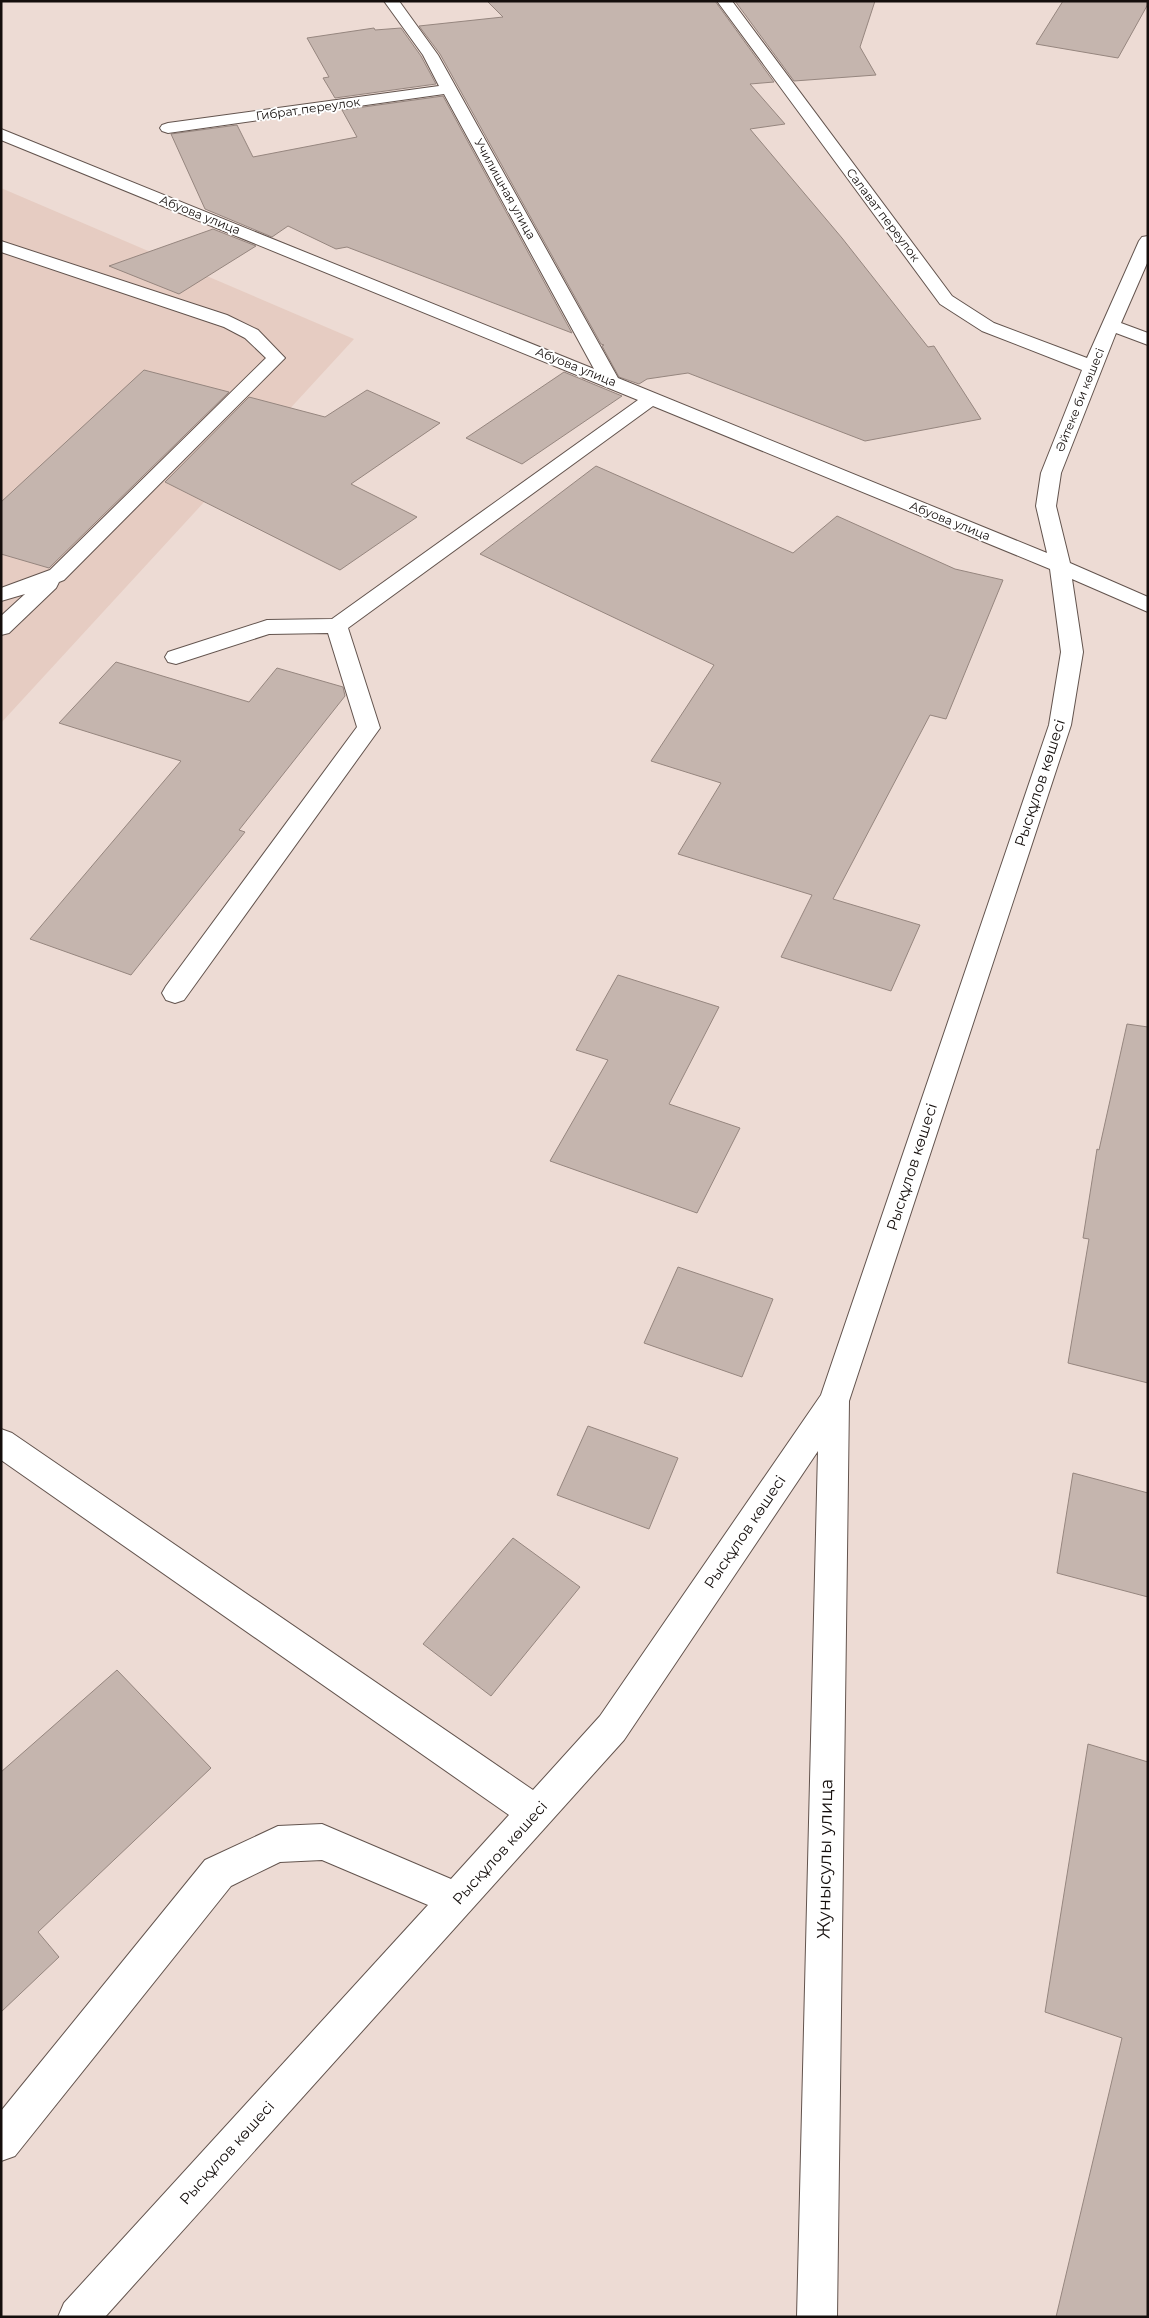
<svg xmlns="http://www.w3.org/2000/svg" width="1149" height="2318" font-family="Montserrat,sans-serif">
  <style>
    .built { fill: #e6ccc2 }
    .building { fill: #c5b5ae; stroke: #96867f }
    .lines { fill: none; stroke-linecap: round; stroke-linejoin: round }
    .minor-casing { stroke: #63544e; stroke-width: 2 }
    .minor { fill: #fff; fill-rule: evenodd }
    .labels { text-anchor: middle; stroke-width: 4; stroke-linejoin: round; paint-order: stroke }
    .far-street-label { font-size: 12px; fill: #140e0c; stroke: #fff }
    .street-label { font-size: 15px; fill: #140e0c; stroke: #fff }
    .near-street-label { font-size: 18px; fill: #140e0c; stroke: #fff }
  </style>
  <rect width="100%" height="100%" fill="#eddbd4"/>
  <polygon class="built" points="1,188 354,339 1,723"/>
  <g class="building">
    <polygon points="487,1 715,1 774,82 750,84 785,124 750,129 842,238 928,347 934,346 981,419 865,441 688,373 647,379 639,384 619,377 602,346 604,345 601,344 440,54 419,26 503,17"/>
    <polygon points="735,1 875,1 860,47 876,75 794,81"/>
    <polygon points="1063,1 1148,1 1148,4 1118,58 1036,44"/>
    <polygon points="374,28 375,30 401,28 421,56 436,84 335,98 323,78 329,77 307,38"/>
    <polygon points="443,96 572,333 347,247 336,249 288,226 272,237 205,209 171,134 237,125 253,157 357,137 342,110"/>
    <polygon points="213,229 256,246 179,294 109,266"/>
    <polygon points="144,370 229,392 49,568 1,554 1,502"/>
    <polygon points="564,372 622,396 522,464 466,438"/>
    <polygon points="367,390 440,423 351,484 417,517 340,570 165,482 249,397 325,417"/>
    <polygon points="596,466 793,553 837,516 955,569 1003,580 946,719 930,715 833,899 920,925 891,991 781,957 812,895 678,854 721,783 651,761 714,665 480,554"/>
    <polygon points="116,662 249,702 277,668 343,687 345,696 239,830 245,832 131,975 30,939 181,761 59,723"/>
    <polygon points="618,975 719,1007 669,1104 740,1128 697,1213 550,1161 608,1060 576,1050"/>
    <polygon points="1127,1024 1148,1027 1148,1383 1068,1363 1089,1239 1083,1238 1097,1149 1099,1150"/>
    <polygon points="678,1267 773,1299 742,1377 644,1343"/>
    <polygon points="588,1426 678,1458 649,1529 557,1495"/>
    <polygon points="1073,1473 1148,1493 1148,1597 1057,1573"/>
    <polygon points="513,1538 580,1587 491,1696 423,1644"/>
    <polygon points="117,1670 211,1768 38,1932 59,1957 1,2012 1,1772"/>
    <polygon points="1088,1744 1148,1762 1148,2317 1056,2317 1122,2038 1045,2012"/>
  </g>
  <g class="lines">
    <defs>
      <g id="minor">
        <polygon points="384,1 399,1 438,55 618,378 1047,553 1036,506 1041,473 1082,370 982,331 940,304 717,1 732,1 952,296 994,323 1087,358 1139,241 1142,237 1148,236 1148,261 1121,323 1148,333 1148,345 1116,333 1061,473 1056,506 1070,563 1148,597 1148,612 1072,579 1083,652 1071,725 849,1401 837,2317 797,2317 818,1451 624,1740 105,2317 58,2317 64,2303 428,1905 322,1860 280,1862 231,1886 15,2156 1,2161 1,2111 205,1860 278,1826 322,1824 451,1879 509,1815 1,1460 1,1429 12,1433 533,1790 600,1716 821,1395 1049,725 1061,652 1050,569 653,406 348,628 380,728 184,1000 175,1003 166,1000 162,993 166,986 357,727 328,633 269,634 176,664 168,662 165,657 168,652 267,620 332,619 638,400 1,140 1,129 594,369 444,94 168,133 162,131 160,128 162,125 168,123 439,86 423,55"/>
        <polygon points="1,241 227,315 258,330 285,358 64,580 59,582 56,588 9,633 1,635 1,616 25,594 1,601 1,588 50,570 266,358 245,338 224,327 1,252"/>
      </g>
    </defs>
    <use href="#minor" class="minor-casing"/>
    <use href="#minor" class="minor"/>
  </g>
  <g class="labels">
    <g class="far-street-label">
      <text transform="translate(308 109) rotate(-8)" y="4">Гибрат переулок</text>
      <text transform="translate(505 189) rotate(61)" y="4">Училищная улица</text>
      <text transform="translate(200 215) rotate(22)" y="4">Абуова улица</text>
      <text transform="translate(883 215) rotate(53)" y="4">Салават переулок</text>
      <text transform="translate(576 367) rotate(22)" y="4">Абуова улица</text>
      <text transform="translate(1080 400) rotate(-68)" y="4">Әйтеке би көшесі</text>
      <text transform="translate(950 521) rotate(22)" y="4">Абуова улица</text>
    </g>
    <g class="street-label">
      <text transform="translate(1040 783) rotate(-72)" y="5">Рысқұлов көшесі</text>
      <text transform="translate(912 1167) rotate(-72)" y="5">Рысқұлов көшесі</text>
      <text transform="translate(745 1532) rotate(-56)" y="5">Рысқұлов көшесі</text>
      <text transform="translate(500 1853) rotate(-48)" y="5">Рысқұлов көшесі</text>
      <text transform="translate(227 2153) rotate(-48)" y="5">Рысқұлов көшесі</text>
    </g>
    <g class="near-street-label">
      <text transform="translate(825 1859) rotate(-89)" y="6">Жунысулы улица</text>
    </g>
  </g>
  <rect width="1149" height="2318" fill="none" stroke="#140e0c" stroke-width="5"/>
</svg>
